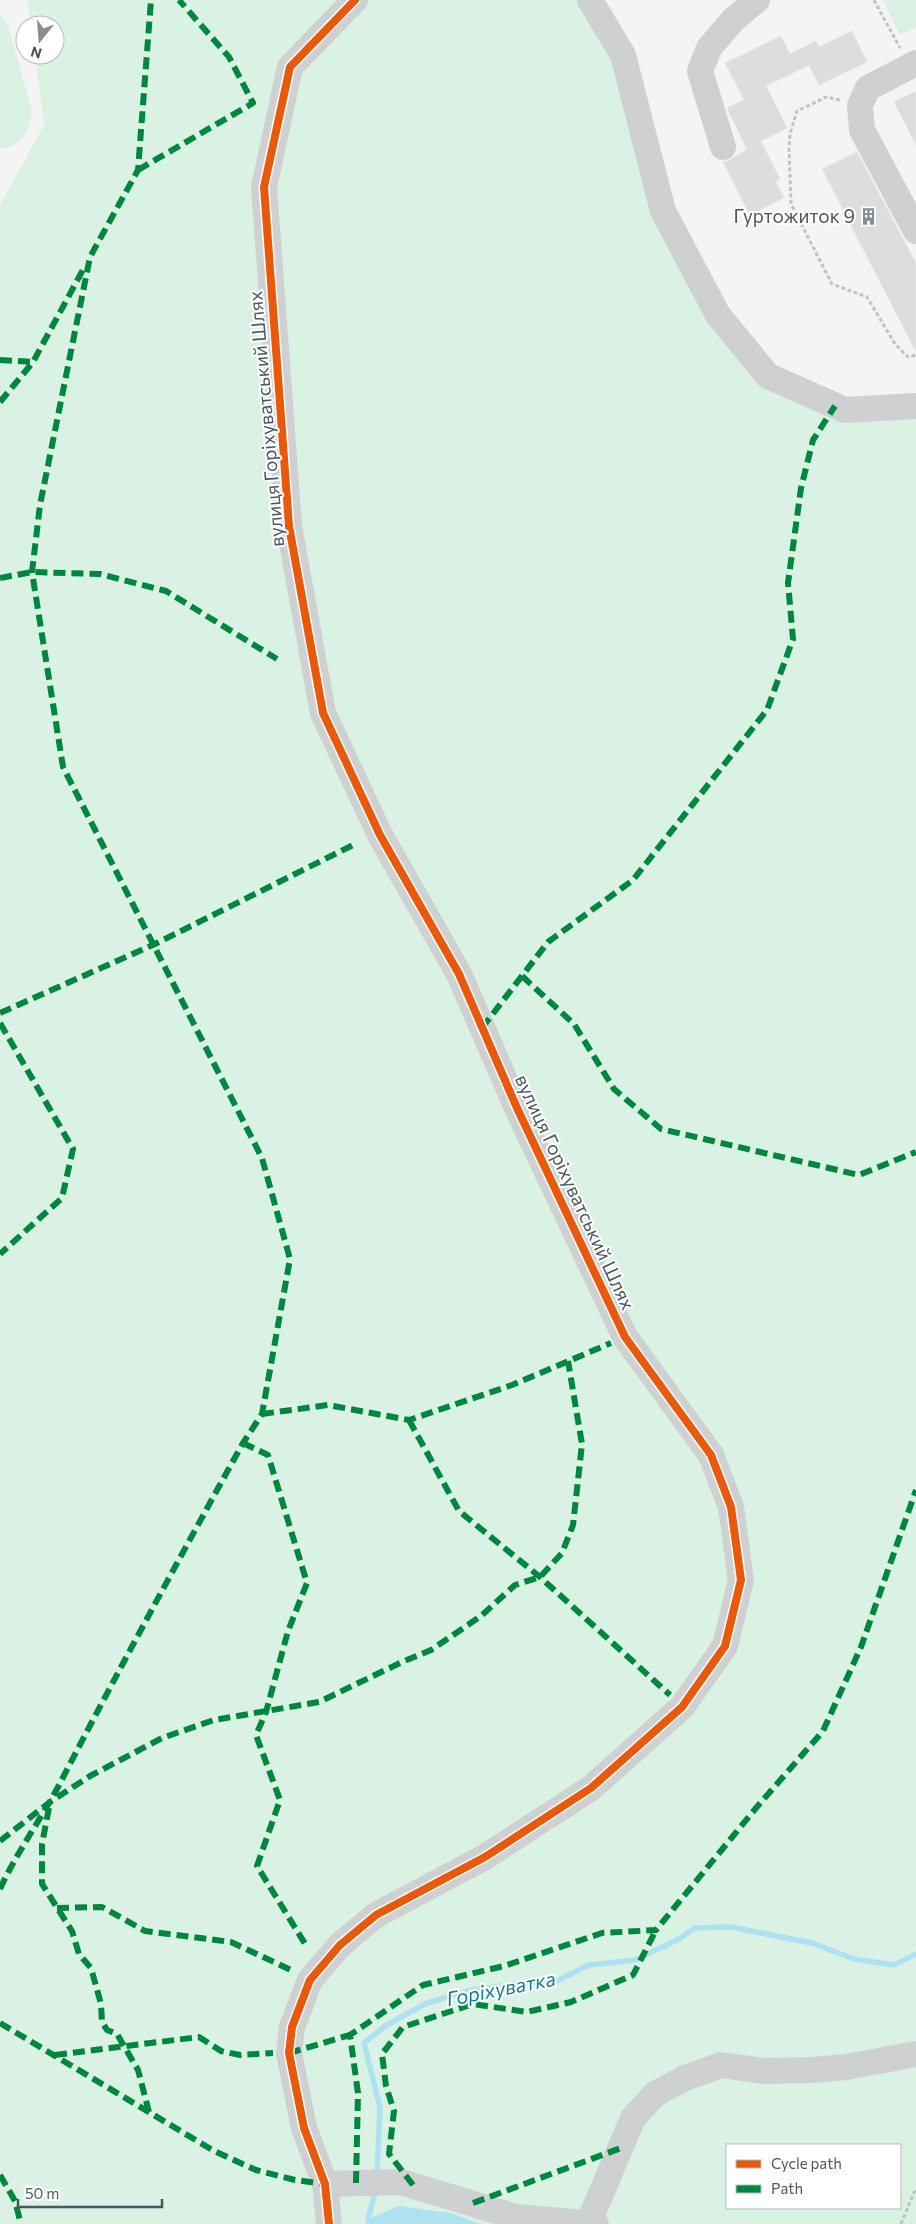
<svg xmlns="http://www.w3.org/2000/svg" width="916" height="2224" font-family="Commissioner,sans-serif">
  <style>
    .green { fill: #d9f2e3; fill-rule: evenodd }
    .water { fill: #aee2f0 }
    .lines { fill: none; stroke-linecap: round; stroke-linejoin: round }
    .stream { stroke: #aee2f0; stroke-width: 5.5 }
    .building { fill: #ddddde; stroke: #e5e6e7 }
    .path { stroke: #bcc7c4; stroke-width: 3; stroke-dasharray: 4 2.5; stroke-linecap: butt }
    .minor { stroke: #ced0d2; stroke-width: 26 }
    .quiet { stroke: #00873e; stroke-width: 6; stroke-dasharray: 12 6; stroke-linecap: butt }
    .cycleway-casing { stroke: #fff; stroke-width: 11 }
    .cycleway { stroke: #e8590c; stroke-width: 8 }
    .labels { text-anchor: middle; stroke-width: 4; stroke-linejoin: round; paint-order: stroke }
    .poi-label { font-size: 19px; fill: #4a5661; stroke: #fff; text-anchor: end }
    .street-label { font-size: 19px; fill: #4a5661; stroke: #fff }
    .water-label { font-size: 20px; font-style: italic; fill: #0c7c9b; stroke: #fff }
  </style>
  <rect width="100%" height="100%" fill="#f4f4f4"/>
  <g class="green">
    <path d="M28 0H581L615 57 654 213 762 380 916 416V2224H0V205L44 125 35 55H55V25H31ZM727 2145H900V2208H727Z"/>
    <polygon points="883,0 916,0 916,27 900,35"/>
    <path d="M0 14 7 22 32 111C29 131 22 147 0 149Z"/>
  </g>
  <polygon class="water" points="399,2206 451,2213 480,2224 366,2224 368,2219"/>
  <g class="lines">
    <g class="stream">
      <polyline points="377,2175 380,2107 364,2043 385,2026 427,2003 472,1990 522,1983 557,1981 589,1965 635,1960 677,1940 695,1928 731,1927 812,1943 854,1959 894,1965 916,1954"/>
      <polyline points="370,2224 368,2219 376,2189"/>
    </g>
  </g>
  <g class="building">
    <polygon points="852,31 867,62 819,85 809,65 766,86 787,128 761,141 780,179 776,182 784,198 750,215 723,162 728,161 747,149 727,108 744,100 725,63 781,36 790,54 816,41 819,47"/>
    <polygon points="916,91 916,145 894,102"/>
    <polygon points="857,152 916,263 916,352 822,169"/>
  </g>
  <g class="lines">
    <g class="path">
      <polyline points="874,0 900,48"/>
      <polyline points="840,100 826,97 797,111 790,134 789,149 791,204 832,284 867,297 895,344 908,357 916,355"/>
      <polyline points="901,2224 916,2188"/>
    </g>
    <g class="minor">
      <polyline points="590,0 623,55 663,211 718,315 768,376 845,410 916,406"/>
      <polyline points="916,63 868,88 860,105 862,130 916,231"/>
      <polyline points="723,147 700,71 709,48 733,20 757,0"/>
      <polyline points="325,2184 401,2182 516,2217 596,2224"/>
      <polyline points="589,2222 633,2118 655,2094 685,2078 721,2065 763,2071 813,2070 846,2067 916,2054"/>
      <polyline points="329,2224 325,2184 304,2128 289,2053 292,2027 310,1980 340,1945 376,1915 485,1857 591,1788 682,1707 725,1646 741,1580 731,1507 711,1455 625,1337 517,1108 459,974 380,835 323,713 289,526 264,187 290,67 355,0"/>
    </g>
    <g class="quiet">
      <polyline points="138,170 253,103 229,57 179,0"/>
      <polyline points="0,360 33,362"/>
      <polyline points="0,402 33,362 85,266"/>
      <polyline points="0,578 32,572 100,574 166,591 277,659"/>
      <polyline points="522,976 574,1024 614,1089 661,1129 859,1175 916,1152"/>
      <polyline points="0,1013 155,944 353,845"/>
      <polyline points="0,1023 73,1149 62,1198 0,1254"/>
      <polyline points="482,1028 548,942 633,880 767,710 793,639 788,583 801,488 813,440 835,406"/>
      <polyline points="262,1414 328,1405 409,1420 512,1385 611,1343"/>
      <polyline points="409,1420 459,1511 540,1577 670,1695"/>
      <polyline points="243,1443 268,1455 307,1583 288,1631 266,1712 256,1735 280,1800 257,1866 307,1947"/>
      <polyline points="49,1808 42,1844 42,1884 72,1931 79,1954 91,1968 101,2004 102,2022 107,2030 117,2034 138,2070 149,2112"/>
      <polyline points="0,1841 50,1802 90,1776 162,1738 214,1720 319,1702 402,1662 431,1650 481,1616 515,1585 540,1577 562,1553 573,1525 582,1444 568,1361"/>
      <path d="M0 1889C16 1854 39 1822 58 1787 118 1671 180 1557 243 1443L262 1414 290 1259 262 1158 63 767 32 572 40 505 90 257 138 170 151 0"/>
      <polyline points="57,1908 102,1907 145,1931 231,1942 291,1970"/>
      <polyline points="0,2023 214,2151 256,2170 295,2180 325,2184"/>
      <polyline points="289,2053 350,2035"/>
      <polyline points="55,2055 199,2037 221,2051 240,2055 273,2053"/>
      <polyline points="0,2175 15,2201 21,2224"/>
      <polyline points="356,2183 358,2093 350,2035 423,1985 504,1966 602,1933 656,1930 756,1808 823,1731 861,1647 916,1490"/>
      <polyline points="413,2185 389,2154 394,2111 386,2086 382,2054 403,2027 473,2004 527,2012 571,2002 633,1975 656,1930"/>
      <polyline points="473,2203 621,2148"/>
    </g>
    <defs>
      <polyline id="cycleway" points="329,2224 325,2184 304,2128 289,2053 292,2027 310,1980 340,1945 376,1915 485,1857 591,1788 682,1707 725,1646 741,1580 731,1507 711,1455 625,1337 517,1108 459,974 380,835 323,713 289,526 264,187 290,67 355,0"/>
    </defs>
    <use href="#cycleway" class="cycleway-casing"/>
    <use href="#cycleway" class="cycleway"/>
  </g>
  <defs>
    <symbol id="building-bare" viewBox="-9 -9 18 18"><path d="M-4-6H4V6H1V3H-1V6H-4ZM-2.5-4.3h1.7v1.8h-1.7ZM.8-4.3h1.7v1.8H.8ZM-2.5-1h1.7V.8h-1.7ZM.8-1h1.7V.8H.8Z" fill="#868d94" stroke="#fff" stroke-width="2.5" paint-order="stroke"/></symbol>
  </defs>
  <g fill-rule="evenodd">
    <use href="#building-bare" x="856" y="204" width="25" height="25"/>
  </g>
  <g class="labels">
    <g class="poi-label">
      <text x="855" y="223">Гуртожиток 9</text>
    </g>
    <g class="street-label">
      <text transform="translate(266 419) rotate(-95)" y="7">вулиця Горіхуватський Шлях</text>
      <text transform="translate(575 1192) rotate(65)" y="7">вулиця Горіхуватський Шлях</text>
    </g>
    <g class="water-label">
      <text transform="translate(501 1989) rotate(-11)" y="7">Горіхуватка</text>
    </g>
  </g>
  <rect x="726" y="2144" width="175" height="65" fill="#ffffff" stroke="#b7bbc0"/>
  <rect x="736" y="2160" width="25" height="8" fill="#e8590c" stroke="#b7bbc0"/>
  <text x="771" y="2169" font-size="15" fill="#4a5661">Cycle path</text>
  <rect x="736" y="2185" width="25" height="8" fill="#00873e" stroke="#b7bbc0"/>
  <text x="771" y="2194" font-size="15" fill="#4a5661">Path</text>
  <g transform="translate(40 40) rotate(197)"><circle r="24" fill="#ffffff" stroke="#b7bbc0"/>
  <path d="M0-4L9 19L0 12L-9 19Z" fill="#868d94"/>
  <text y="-8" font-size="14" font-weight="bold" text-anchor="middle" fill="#4a5661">N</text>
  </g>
  <path d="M18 2199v8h144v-8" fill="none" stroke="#4a5661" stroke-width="2.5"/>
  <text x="25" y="2199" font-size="15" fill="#4a5661" stroke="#ffffff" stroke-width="4" paint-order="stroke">50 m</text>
</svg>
